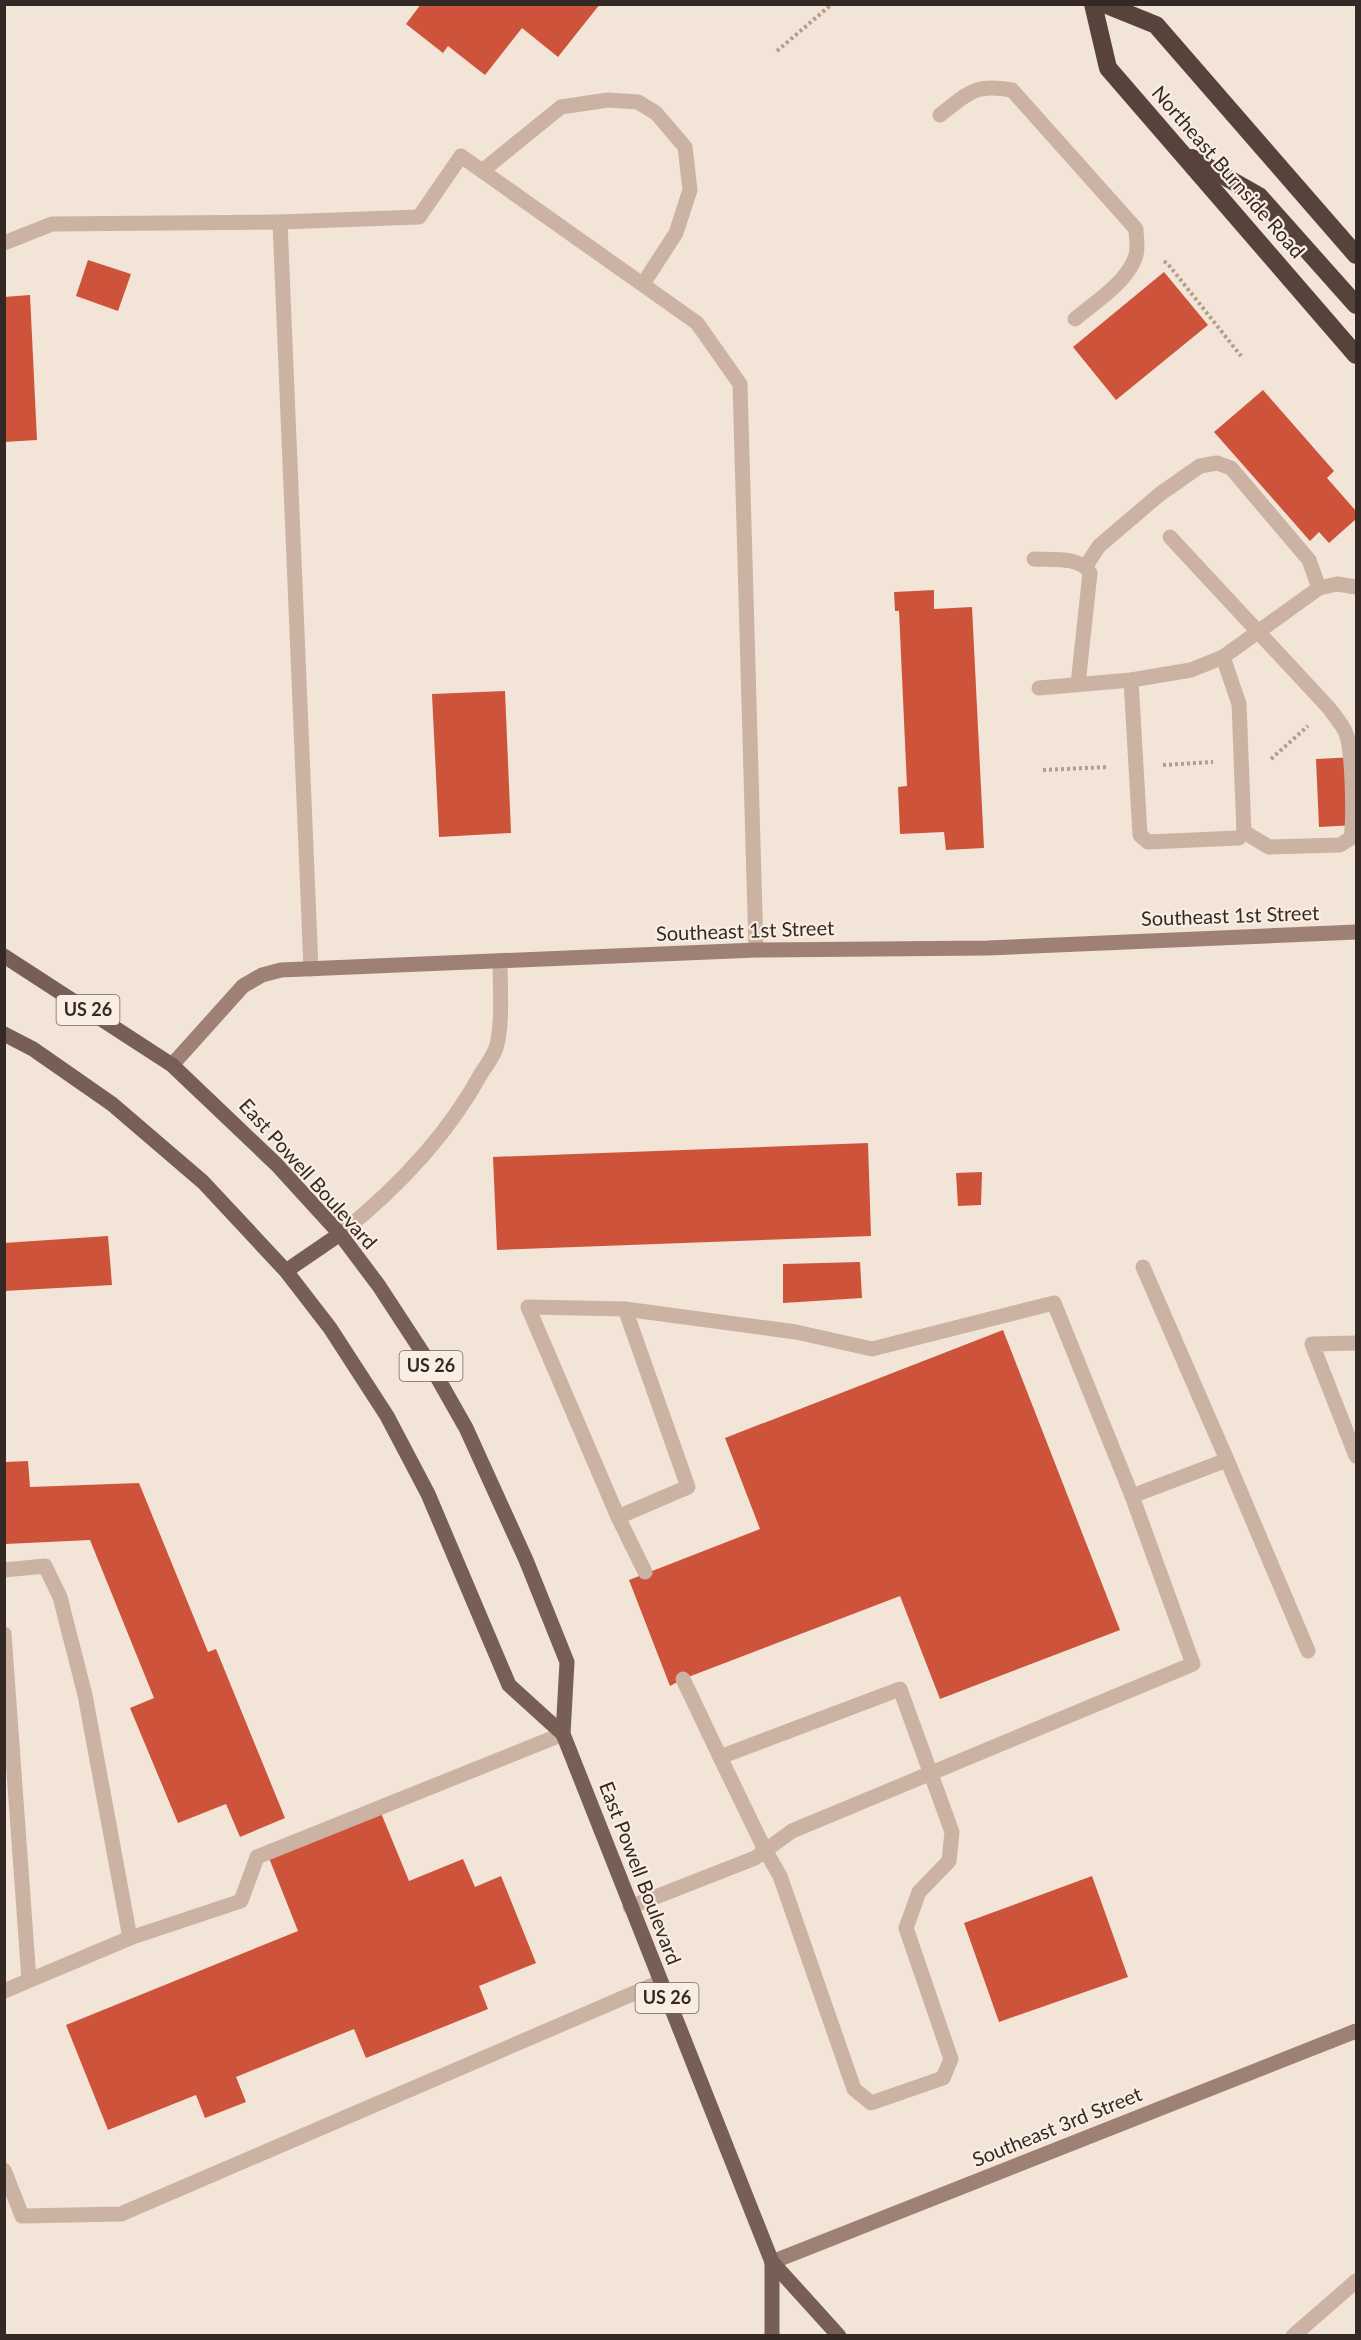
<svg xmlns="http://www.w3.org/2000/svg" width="1361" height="2340" font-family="Lato,sans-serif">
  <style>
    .building { fill: #cd543b }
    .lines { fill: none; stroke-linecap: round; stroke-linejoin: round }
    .path { stroke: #b79c8d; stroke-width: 4; stroke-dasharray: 3 3; stroke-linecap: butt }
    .lane { stroke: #cbb2a3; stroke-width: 15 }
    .secondary { stroke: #9e8074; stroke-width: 15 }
    .primary { stroke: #785f55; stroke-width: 15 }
    .highway { stroke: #57423c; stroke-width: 18 }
    .labels { text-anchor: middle; stroke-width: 4.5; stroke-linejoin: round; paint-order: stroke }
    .shield { fill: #faeee3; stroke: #70645e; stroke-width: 1.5 }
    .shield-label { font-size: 18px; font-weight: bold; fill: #352925 }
    .street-label { font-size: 20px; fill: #352925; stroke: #faeee3 }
  </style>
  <rect width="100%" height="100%" fill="#f2e4d7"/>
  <g class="building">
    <polygon points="421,4 600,4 558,57 522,28 485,75 448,46 443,53 406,24"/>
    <polygon points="88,260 131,274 118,311 76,296"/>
    <polygon points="1164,272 1208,325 1116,400 1073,347"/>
    <polygon points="30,295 37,440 4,442 4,297"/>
    <polygon points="1263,390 1334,471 1327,478 1356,511 1356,519 1329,543 1319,532 1310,541 1214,432"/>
    <polygon points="934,590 934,609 972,607 984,848 946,850 944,832 900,834 898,787 907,786 899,611 895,611 894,592"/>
    <polygon points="505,691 511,833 439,837 432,694"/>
    <polygon points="1356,757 1356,825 1319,827 1316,759"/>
    <polygon points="868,1143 871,1236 497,1250 493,1157"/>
    <polygon points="982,1172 981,1205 958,1206 956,1173"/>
    <polygon points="108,1236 112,1285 4,1291 4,1243"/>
    <polygon points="860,1262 862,1298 783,1303 783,1264"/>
    <polygon points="1003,1330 1120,1630 940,1699 900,1596 683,1679 670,1686 629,1580 760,1529 725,1438"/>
    <polygon points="28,1461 30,1487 139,1483 208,1652 216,1649 285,1818 240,1837 226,1804 178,1823 130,1708 154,1698 90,1540 5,1544 5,1462"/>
    <polygon points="381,1813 409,1881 463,1859 475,1887 501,1876 536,1963 479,1986 488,2009 366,2058 354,2029 236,2077 246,2102 205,2118 196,2095 108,2130 66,2025 298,1931 269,1858"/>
    <polygon points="1092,1876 1128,1977 999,2022 964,1923"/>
  </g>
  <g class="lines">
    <g class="path">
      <polyline points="777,51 832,4"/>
      <polyline points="1164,261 1168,264 1241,356"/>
      <polyline points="1271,759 1308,726"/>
      <polyline points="1163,765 1213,762"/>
      <polyline points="1043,770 1108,767"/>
    </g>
    <g class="lane">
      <path d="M940 115C969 93 974 83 1012 90L1136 229C1136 238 1139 249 1135 258 1126 283 1095 302 1075 319"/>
      <polyline points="482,171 561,107 608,100 638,102 656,113 685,147 690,190 676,233 643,284"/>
      <polyline points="280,222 419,217 461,156 697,323 740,384 756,950"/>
      <polyline points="4,243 52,224 280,222 311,969"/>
      <path d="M1170 537 1329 708C1334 715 1341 723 1345 731 1353 747 1354 819 1351 838L1340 845 1269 847 1244 832"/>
      <path d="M1034 559C1052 560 1080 556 1090 573L1078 684"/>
      <polyline points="1086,566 1099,546 1160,494 1200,466 1217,463 1231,468 1309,560 1319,588"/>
      <polyline points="1131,680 1140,835 1148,842 1239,838 1244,832 1239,704 1223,657"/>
      <polyline points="1039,688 1131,680 1191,670 1223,657 1319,588 1337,584 1356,587"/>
      <path d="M340 1234C395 1190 448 1135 482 1072 487 1065 493 1056 496 1048 503 1026 500 985 500 961"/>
      <polyline points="1356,1343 1312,1344 1356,1456"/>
      <polyline points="1227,1460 1308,1651"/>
      <polyline points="1132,1496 1227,1460 1143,1267"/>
      <polyline points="618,1517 688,1487 625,1309"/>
      <polyline points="4,1570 45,1566 60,1597 85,1695 130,1938"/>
      <polyline points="4,1634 29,1980"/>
      <polyline points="683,1679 720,1757"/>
      <polygon points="900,1689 952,1832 949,1861 919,1892 906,1928 951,2059 943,2078 871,2103 854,2089 780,1876 765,1850 720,1757"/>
      <polyline points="630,1907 755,1858 792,1831 1193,1664 1132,1496 1054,1303 872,1349 796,1332 625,1309 528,1307 618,1517 645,1572"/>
      <polyline points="4,1991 130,1938 241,1901 257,1857 563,1734"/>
      <polyline points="4,2170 22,2216 121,2214 660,1982"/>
      <polyline points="1293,2336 1356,2281"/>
    </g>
    <g class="secondary">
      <polyline points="172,1065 243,986 262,975 281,970 756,950 988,948 1356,932"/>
      <polyline points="772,2262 1356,2031"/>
    </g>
    <g class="primary">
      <polyline points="4,956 172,1065 277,1165 340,1234 379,1286 428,1361 466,1428 526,1560 567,1662 563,1734 772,2262 839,2336"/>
      <polyline points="4,1034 33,1049 112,1104 203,1182 286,1271 330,1328 387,1416 428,1494 509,1685 563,1734"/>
      <polyline points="286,1271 340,1234"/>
      <polyline points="772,2262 772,2336"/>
    </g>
    <g class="highway">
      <polyline points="1093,4 1108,68 1356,355"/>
      <polyline points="1104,4 1156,25 1356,255"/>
      <polyline points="1192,158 1259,196 1356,305"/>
    </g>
  </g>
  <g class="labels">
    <g class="shield">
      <rect x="56.5" y="995" width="63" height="30" rx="4.5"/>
      <rect x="399.5" y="1351" width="63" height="30" rx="4.5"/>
      <rect x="635.5" y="1983" width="63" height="30" rx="4.5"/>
    </g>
    <g class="shield-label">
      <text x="88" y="1016">US 26</text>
      <text x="431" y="1372">US 26</text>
      <text x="667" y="2004">US 26</text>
    </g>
    <g class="street-label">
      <text transform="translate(1228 172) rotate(49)" y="7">Northeast Burnside Road</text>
      <text transform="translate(1230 916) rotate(-2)" y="7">Southeast 1st Street</text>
      <text transform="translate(745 931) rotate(-2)" y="7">Southeast 1st Street</text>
      <text transform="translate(308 1174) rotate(48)" y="7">East Powell Boulevard</text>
      <text transform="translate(640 1873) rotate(69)" y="7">East Powell Boulevard</text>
      <text transform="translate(1057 2127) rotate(-22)" y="7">Southeast 3rd Street</text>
    </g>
  </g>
  <rect width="1361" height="2340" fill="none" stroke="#352925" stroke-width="12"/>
</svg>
